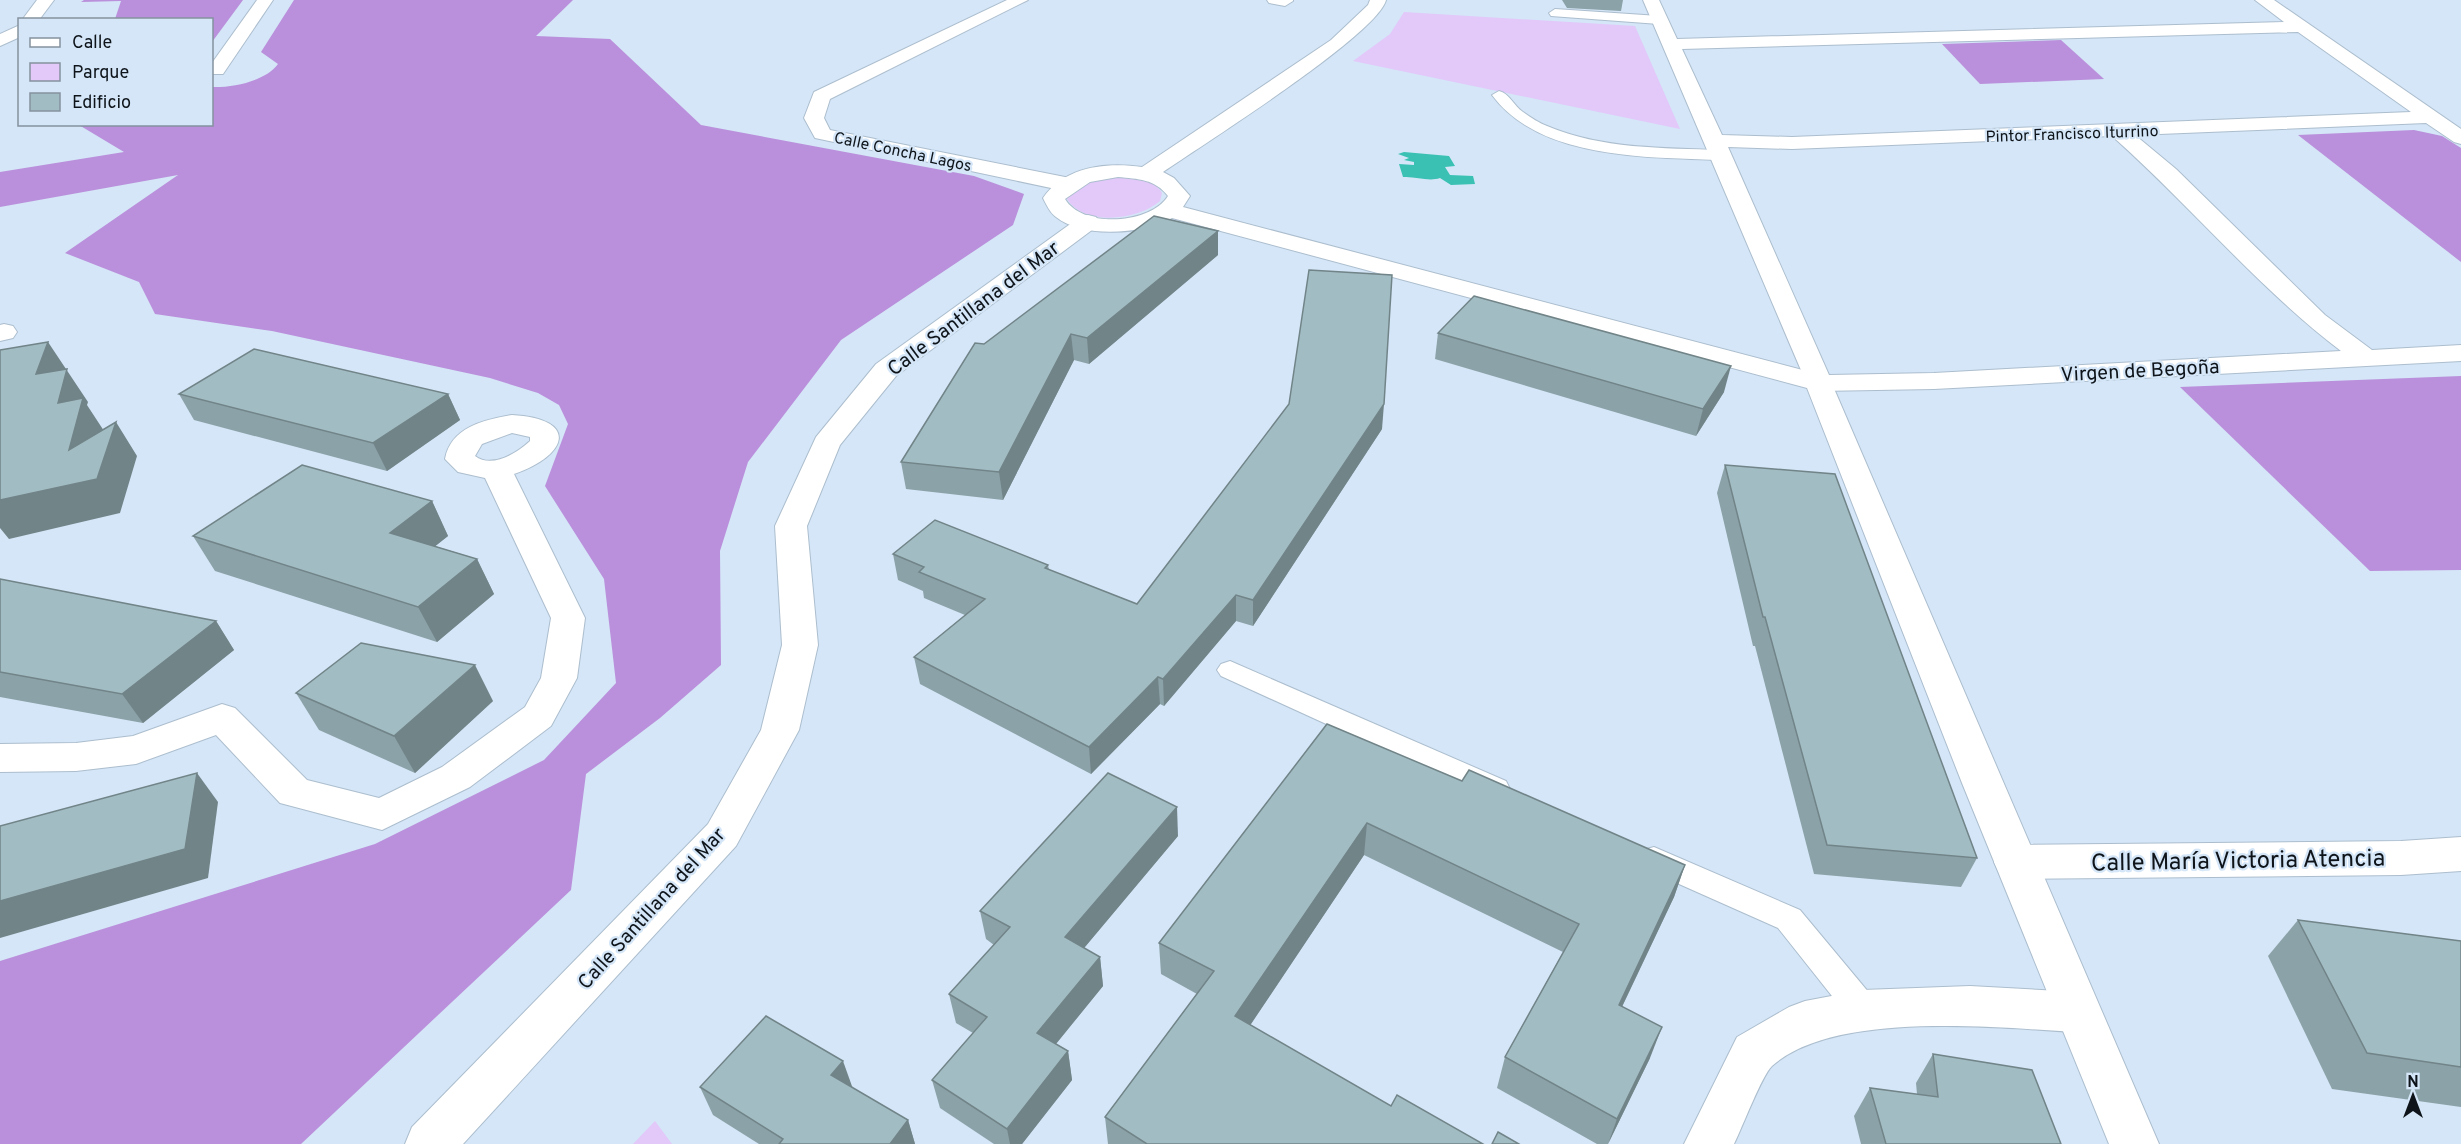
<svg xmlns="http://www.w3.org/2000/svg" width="2461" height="1144" font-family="Overpass,sans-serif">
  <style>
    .green { fill: #e3c8fa }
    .forest { fill: #ba8fdb }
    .water { fill: #3ac1b3 }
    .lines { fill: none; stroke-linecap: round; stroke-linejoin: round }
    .lane-casing { stroke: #acbece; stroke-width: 2 }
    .street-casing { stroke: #acbece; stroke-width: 2 }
    .secondary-casing { stroke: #acbece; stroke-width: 2 }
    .lane { fill: #fff; fill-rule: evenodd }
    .street { fill: #fff; fill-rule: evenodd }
    .secondary { fill: #fff; fill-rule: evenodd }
    .wall { fill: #8ba2a8 }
    .shaded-wall { fill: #718488 }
    .building { fill: #a2bcc3; stroke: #718488; stroke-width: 1.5 }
    .labels { text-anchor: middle; stroke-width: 4.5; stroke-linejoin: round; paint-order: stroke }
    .far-street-label { font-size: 16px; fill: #0e141a; stroke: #d4e6f7 }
    .street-label { font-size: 20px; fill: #0e141a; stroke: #d4e6f7 }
    .near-street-label { font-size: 24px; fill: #0e141a; stroke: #d4e6f7 }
  </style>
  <rect width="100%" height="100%" fill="#d4e6f7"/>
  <g class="green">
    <polygon points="1404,12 1635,26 1680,129 1353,61 1390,34"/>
    <path d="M1130 177C1143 180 1155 181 1162 193L1160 201C1139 220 1084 227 1067 199L1068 192 1098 178Z"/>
    <polygon points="655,1121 672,1144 633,1144"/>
  </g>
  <g class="forest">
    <polygon points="84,0 243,0 212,42 212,20 115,19 121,1 81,2"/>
    <path d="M294 0H573L536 36 610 39 701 125 974 176 1024 194 1013 225 841 340 748 462 720 551 721 665 660 718 586 774 571 890 301 1144H0V961L375 844 544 760 616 683 604 579 545 486 568 424 559 405 538 393 490 378 272 331 155 314 139 282 65 253 178 175 0 207V172L124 152 79 125 212 124V87C232 88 266 81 278 64L261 52Z"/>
    <polygon points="2061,40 2104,79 1980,84 1942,44"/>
    <polygon points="2414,130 2442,136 2461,148 2461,262 2298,135"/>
    <polygon points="2461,376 2461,570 2370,571 2180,387"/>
  </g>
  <path class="water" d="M1404 152 1449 156 1455 166 1445 167 1450 175 1473 176 1475 184 1451 185 1440 178C1428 182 1416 176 1403 177L1399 164 1414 165V162L1404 160 1409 158 1398 154Z"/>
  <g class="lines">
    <defs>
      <g id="lane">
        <polygon points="1555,9 1659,16 1665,20 1659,24 1551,16 1549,13"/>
        <path d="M1499 91C1509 93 1514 106 1523 112 1530 117 1539 123 1547 126 1601 149 1663 148 1721 150L1729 155 1721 160C1648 157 1540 160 1492 95Z"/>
        <polygon points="1230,661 1506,781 1510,789 1506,797 1496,800 1486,797 1221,676 1217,670 1221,664"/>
        <polygon points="1654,847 1800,910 1875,1000 1880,1010 1875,1020 1863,1025 1851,1020 1778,928 1643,868 1639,859 1643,850"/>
      </g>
      <g id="street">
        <polygon points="257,0 273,0 223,74 212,74 212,63"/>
        <polygon points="1007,0 1028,0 830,99 824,118 830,130 1065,177 1073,179 1076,184 1073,189 1065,191 815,138 804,118 814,92"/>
        <polygon points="1267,0 1293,0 1293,1 1285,6 1269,3"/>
        <path d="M1643 0H1659L1677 39 2284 22 2255 0H2274L2461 129V144L2454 142 2426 123 2135 135 2176 169 2325 315 2372 350 2461 345V361L1934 389 1819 391 1809 389ZM2298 32 2411 112 1792 137 1722 135 1682 49ZM2112 136C2190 205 2258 288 2341 351L1934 373 1829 375 1728 147 1792 149Z"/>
        <polygon points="1088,215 1096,217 1099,222 1096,227 896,376 840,445 807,526 818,645 799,730 736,846 463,1144 405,1144 412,1127 708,824 761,730 782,645 775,526 816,437 876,364 1080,217"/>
        <polygon points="4,324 13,326 17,332 13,338 0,341 0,325"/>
        <path d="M512 415C581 419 567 456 514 474L585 618 577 678 551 726 470 787 382 830 280 803 216 735 136 764 76 771 0 772V744L76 743 133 736 222 704 235 708 307 780 379 798 442 767 525 707 541 678 551 618 485 478 458 472 445 459C451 427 484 420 512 415ZM512 433 530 437V441C517 453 492 469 475 456L482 444Z"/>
        <polygon points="2461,837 2461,871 2401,875 2015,879 2000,874 1994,862 2000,850 2015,845 2401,841"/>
        <path d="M1970 986 2078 992 2094 998 2101 1012 2094 1026 2078 1032C1997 1028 1835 1010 1772 1066 1762 1075 1742 1128 1734 1144H1684L1737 1037 1789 1007 1805 1001 1863 990Z"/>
      </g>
      <g id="secondary">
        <polygon points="37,0 54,0 39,20 22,20"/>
        <path d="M1370 0H1386C1377 35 1202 145 1163 172L1174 178 1190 196 1183 207 1829 377 2159 1144H2109L1962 783 1807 388 1172 218C1143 234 1084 239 1056 217 1050 213 1046 204 1043 198 1065 166 1107 162 1142 167L1331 40 1368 5ZM1118 177C1138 179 1155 179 1168 196 1151 224 1083 229 1065 199L1090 182Z"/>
        <polygon points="20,25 20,37 0,46 0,34"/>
      </g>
    </defs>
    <use href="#lane" class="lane-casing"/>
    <use href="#street" class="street-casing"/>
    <use href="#secondary" class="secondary-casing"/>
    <use href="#lane" class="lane"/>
    <use href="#street" class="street"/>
    <use href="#secondary" class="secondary"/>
  </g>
  <g class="wall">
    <polygon points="1562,0 1623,0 1621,11 1567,8"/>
    <polygon points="1218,255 1089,364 1074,360 1003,500 906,489 901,462 984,344"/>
    <polygon points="1438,333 1724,392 1696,436 1435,359"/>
    <polygon points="179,394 448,394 460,420 387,471 194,420"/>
    <polygon points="1382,429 1253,626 1236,621 1164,706 1160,704 1091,774 920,684 914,657 965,615 924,598 923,591 898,580 893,554 1048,565 1049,570 1137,604"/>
    <polygon points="1725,465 1977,858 1961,887 1814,874 1755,646 1753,646 1717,493"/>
    <polygon points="432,501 448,536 435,546 477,559 494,594 437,642 215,571 193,536"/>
    <polygon points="0,579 216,621 234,650 143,723 0,697"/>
    <polygon points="296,693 493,701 415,773 319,730"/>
    <polygon points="1327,724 1462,781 1685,865 1674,897 1622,1007 1650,1058 1608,1144 1597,1144 1497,1088 1505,1057 1563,952 1364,855 1250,1025 1391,1106 1483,1144 1108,1144 1105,1117 1197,994 1161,974 1159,943"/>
    <polygon points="1178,836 1084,948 1100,957 1103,986 1056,1044 1068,1051 1072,1080 1022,1144 994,1144 940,1108 932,1080 973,1033 956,1023 949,994 994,945 986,939 980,911"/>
    <polygon points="2298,920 2461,941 2461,1107 2332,1089 2268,956"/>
    <polygon points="1933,1054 2061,1144 1861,1144 1854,1116 1870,1088 1917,1094 1916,1083"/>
    <polygon points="700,1087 852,1088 908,1120 915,1144 759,1144 713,1115"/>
  </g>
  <g class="shaded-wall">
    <polygon points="1218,231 1218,255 1089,364 1087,338"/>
    <polygon points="1071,334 1074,360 1003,500 999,472"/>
    <polygon points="48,342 88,402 87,405 104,431 116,422 137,456 120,513 9,539 0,528 0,493 69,450 36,374"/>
    <polygon points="1731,366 1724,392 1696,436 1703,409"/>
    <polygon points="448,394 460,420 387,471 373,443"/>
    <polygon points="1384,404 1382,429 1253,626 1253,600"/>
    <polygon points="432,501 448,536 408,568 390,533"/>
    <polygon points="477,559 494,594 437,642 418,607"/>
    <polygon points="1236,595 1236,621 1164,706 1163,679"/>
    <polygon points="216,621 234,650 143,723 122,694"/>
    <polygon points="475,665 493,701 415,773 394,736"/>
    <polygon points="1158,677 1160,704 1091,774 1089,747"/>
    <polygon points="197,773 218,802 208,878 0,938 0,901"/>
    <polygon points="1177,807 1178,836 1069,966 1065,937"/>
    <polygon points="1367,823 1364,855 1235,1048 1235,1016"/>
    <polygon points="1685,865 1674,897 1608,1036 1619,1005"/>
    <polygon points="1100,957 1103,986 1042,1061 1037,1033"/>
    <polygon points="1662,1027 1650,1058 1608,1144 1617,1119"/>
    <polygon points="1068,1051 1072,1080 1022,1144 1010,1144 1007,1129"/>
    <polygon points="843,1061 853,1089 831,1075"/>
    <polygon points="908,1120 915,1144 890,1144"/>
  </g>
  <g class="building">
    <polygon points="1154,216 1218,231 1087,338 1071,334 999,472 901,462 975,343 984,344"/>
    <polygon points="1309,270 1392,275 1384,404 1253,600 1236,595 1163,679 1158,677 1089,747 914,657 985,599 919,572 924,567 893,554 935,520 1048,565 1045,568 1137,604 1289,404"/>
    <polygon points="1474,296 1731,366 1703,409 1438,333"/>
    <polygon points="48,342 36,374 67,369 58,403 83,398 69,450 116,422 97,479 0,500 0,350"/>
    <polygon points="254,349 448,394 373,443 179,394"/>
    <polygon points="302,465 432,501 390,533 477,559 418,607 193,536"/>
    <polygon points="1725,465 1835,474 1977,858 1827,845 1765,617 1763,617"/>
    <polygon points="0,579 216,621 122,694 0,672"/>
    <polygon points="361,643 475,665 394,736 296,693"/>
    <polygon points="1327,724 1462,781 1469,770 1685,865 1619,1005 1662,1027 1617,1119 1505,1057 1579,924 1367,823 1235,1016 1391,1106 1397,1095 1483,1144 1147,1144 1105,1117 1214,971 1159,943"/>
    <polygon points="197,773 185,849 0,901 0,826"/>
    <polygon points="1108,773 1177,807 1065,937 1100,957 1037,1033 1068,1051 1007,1129 932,1080 987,1017 949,994 1010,927 980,911"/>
    <polygon points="2298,920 2461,941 2461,1067 2367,1053"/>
    <polygon points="766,1016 843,1061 831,1075 908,1120 890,1144 779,1144 783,1139 700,1087"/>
    <polygon points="1933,1054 2032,1070 2061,1144 1886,1144 1870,1088 1938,1097"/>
    <polygon points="1498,1132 1519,1144 1492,1144"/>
  </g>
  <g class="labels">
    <g class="far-street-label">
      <text transform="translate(2072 133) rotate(-2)" y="6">Pintor Francisco Iturrino</text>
      <text transform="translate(903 151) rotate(12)" y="6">Calle Concha Lagos</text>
    </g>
    <g class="street-label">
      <text transform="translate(973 308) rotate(-37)" y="7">Calle Santillana del Mar</text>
      <text transform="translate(2140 370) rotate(-3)" y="7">Virgen de Begoña</text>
      <text transform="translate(651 908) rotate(-48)" y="7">Calle Santillana del Mar</text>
    </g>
    <g class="near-street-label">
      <text transform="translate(2238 860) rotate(-1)" y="8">Calle María Victoria Atencia</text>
    </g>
  </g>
  <rect x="18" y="18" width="195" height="108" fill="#d4e6f7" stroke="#85929f" stroke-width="1.5"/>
  <rect x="30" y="38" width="30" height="9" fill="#ffffff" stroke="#85929f" stroke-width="1.5"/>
  <text x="72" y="48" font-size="18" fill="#0e141a">Calle</text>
  <rect x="30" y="63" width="30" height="18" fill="#e3c8fa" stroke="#85929f" stroke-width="1.5"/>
  <text x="72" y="78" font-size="18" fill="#0e141a">Parque</text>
  <rect x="30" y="93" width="30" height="18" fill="#a2bcc3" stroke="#85929f" stroke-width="1.5"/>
  <text x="72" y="108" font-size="18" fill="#0e141a">Edificio</text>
  <g transform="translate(2413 1096)" stroke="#d4e6f7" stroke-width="4.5" paint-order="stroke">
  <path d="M0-4.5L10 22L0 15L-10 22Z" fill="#0e141a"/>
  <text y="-9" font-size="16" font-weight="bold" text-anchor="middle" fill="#0e141a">N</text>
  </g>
</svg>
